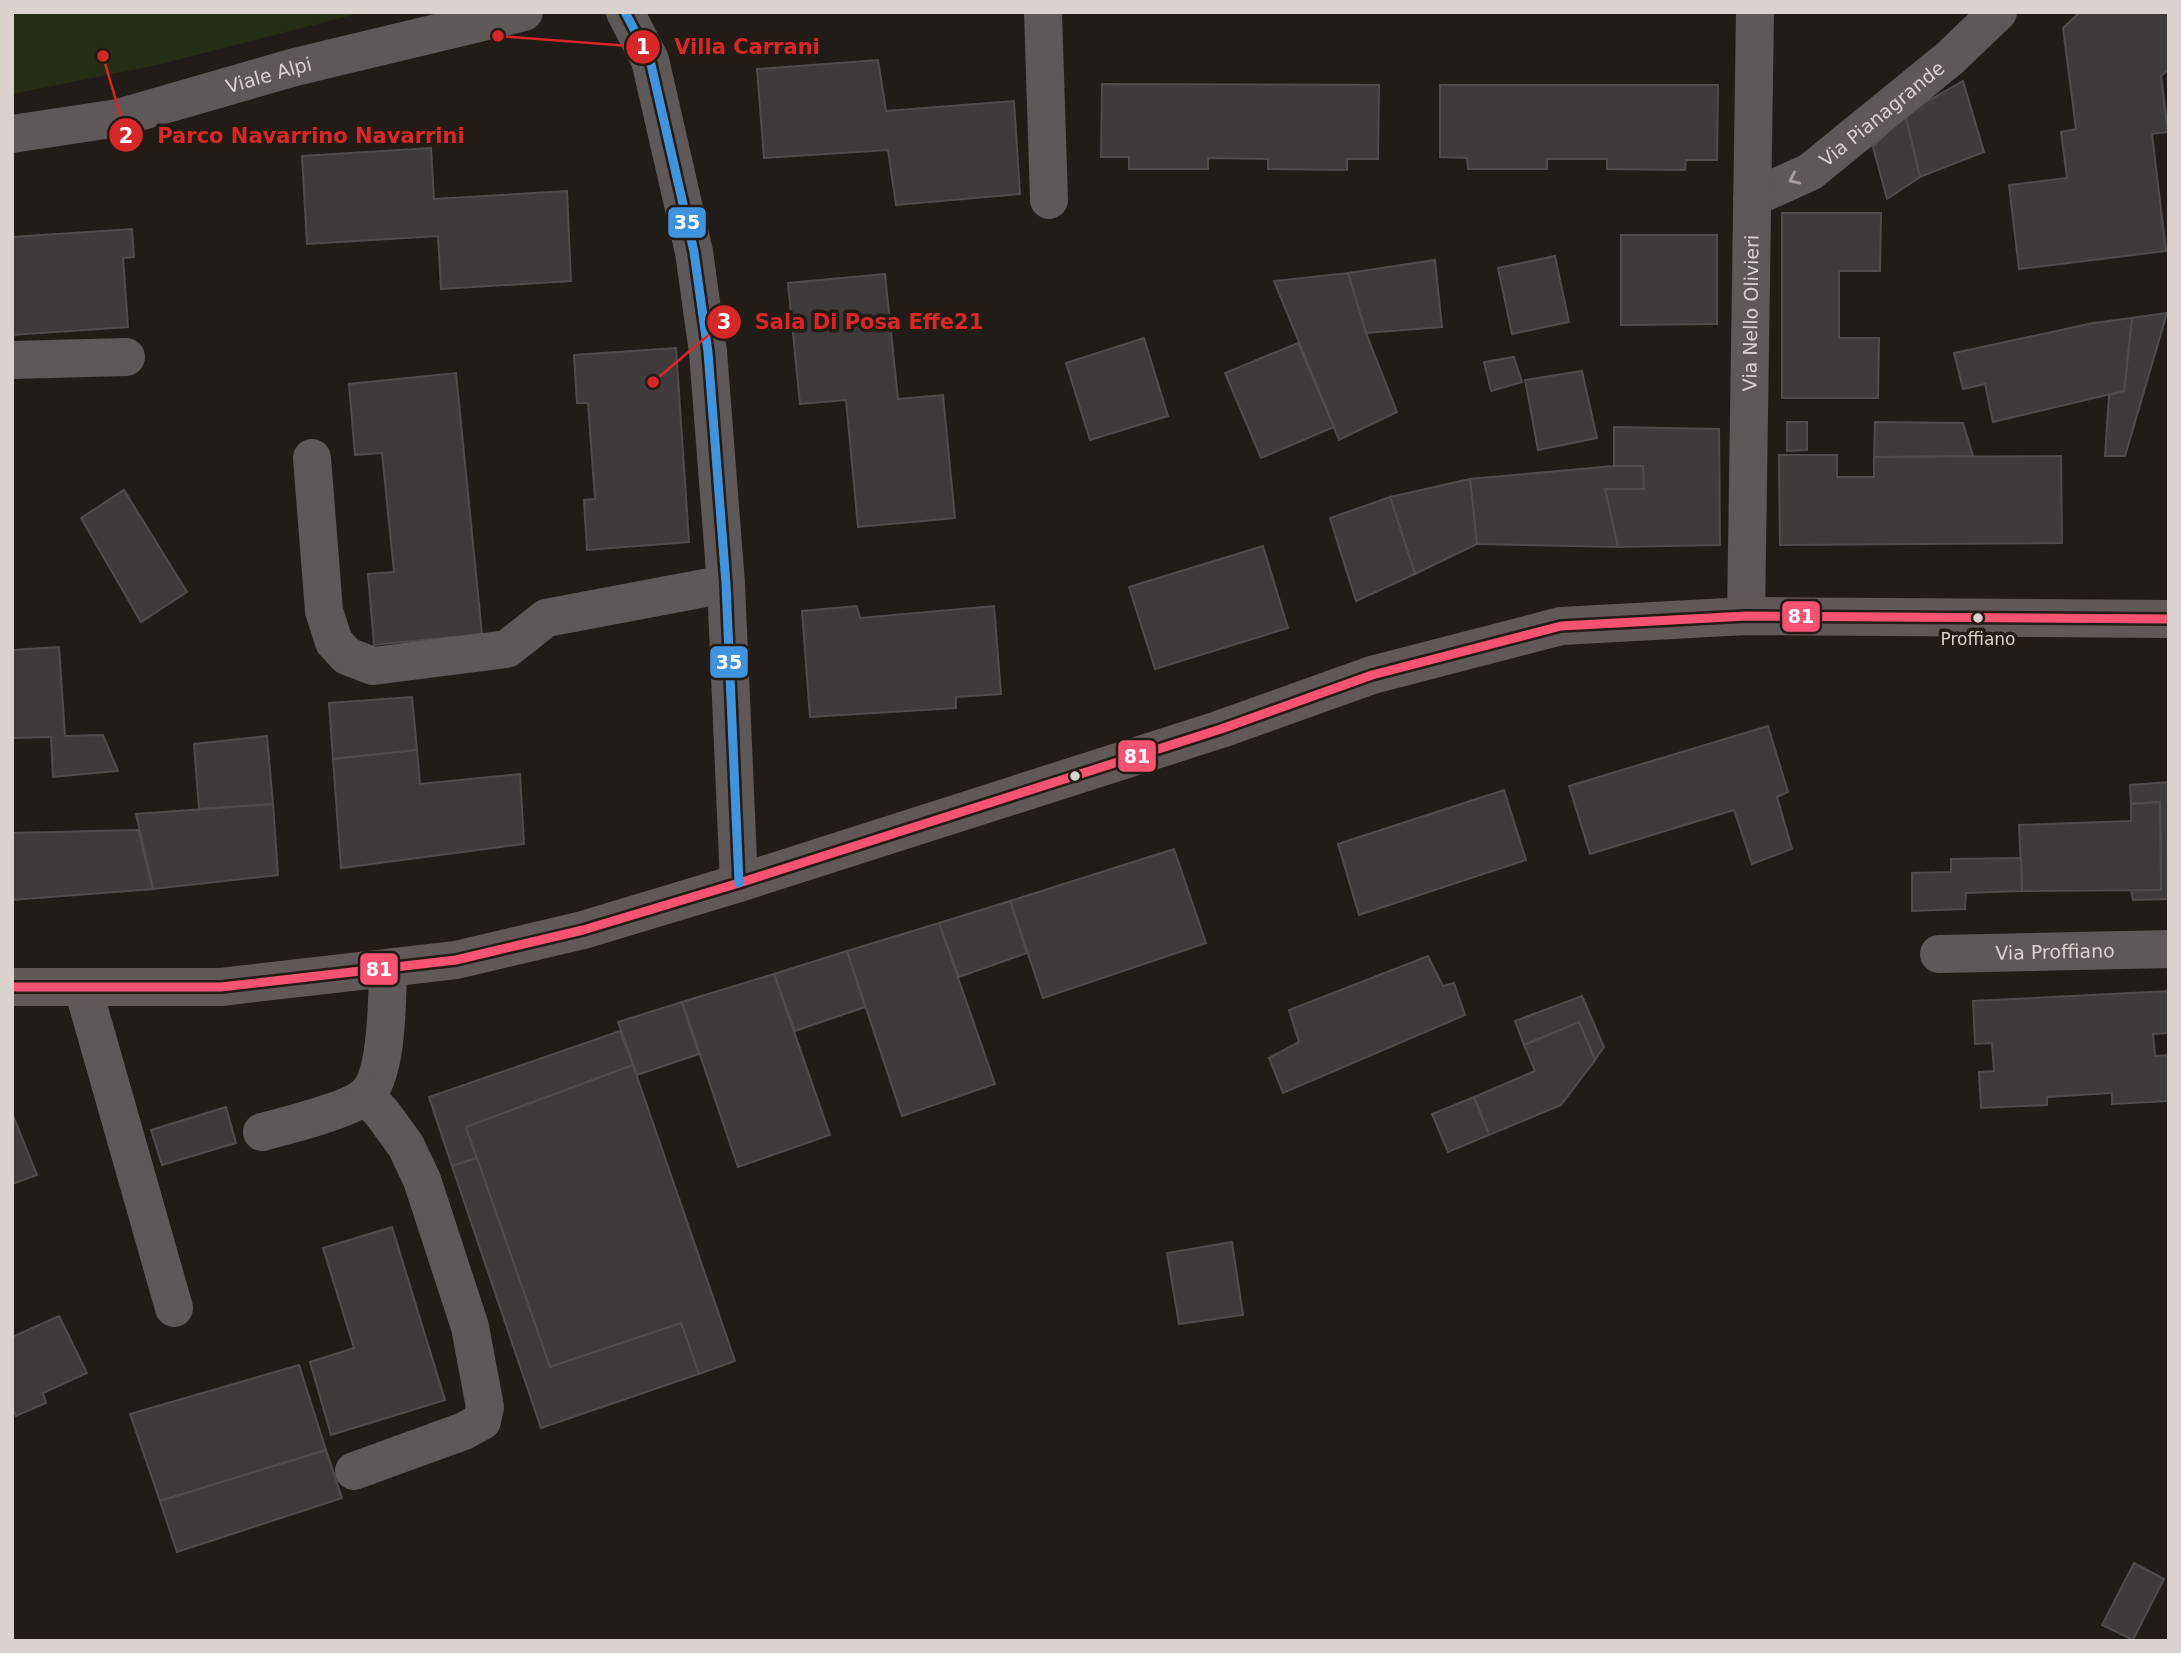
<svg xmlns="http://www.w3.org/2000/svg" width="2181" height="1653" font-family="'DejaVu Sans',sans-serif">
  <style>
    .green { fill: #252d15 }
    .building { fill: #3f3b3a; stroke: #504c4d; stroke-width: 2 }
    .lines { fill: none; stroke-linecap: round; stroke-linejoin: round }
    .minor { stroke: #5e5859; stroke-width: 38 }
    .major { stroke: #615858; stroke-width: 38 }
    .bus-1-casing { stroke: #251b15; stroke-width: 14 }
    .bus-2-casing { stroke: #251b15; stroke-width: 14 }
    .bus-1 { stroke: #f65372; stroke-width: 9 }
    .bus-2 { stroke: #4094de; stroke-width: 9 }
    .oneway { stroke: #a8a19f }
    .bus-dot { fill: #d9d2ce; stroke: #251b15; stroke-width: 2.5 }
    .labels { text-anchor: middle; stroke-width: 7; stroke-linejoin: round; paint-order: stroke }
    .bus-label { font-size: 17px; fill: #d9d2ce; stroke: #251b15 }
    .street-label { font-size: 19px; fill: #d9d2ce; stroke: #251b15 }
    .leader { fill: none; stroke: #d62828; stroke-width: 2.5 }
    .callout-dot { fill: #d62828; stroke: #251b15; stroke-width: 2.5 }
    .mark-label { font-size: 21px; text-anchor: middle; font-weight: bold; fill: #fff }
    .callout-label { font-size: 21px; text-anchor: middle; font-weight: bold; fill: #d62828; stroke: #251b15; stroke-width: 7; stroke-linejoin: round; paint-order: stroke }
    .line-badge { stroke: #251b15; stroke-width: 2.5 }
    .badge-label { font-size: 19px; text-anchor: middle; font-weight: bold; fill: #fff }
  </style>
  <rect width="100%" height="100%" fill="#221c18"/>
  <polygon class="green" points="12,12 364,12 157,65 12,94"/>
  <g class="building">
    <polygon points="2080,12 2169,12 2169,69 2161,76 2168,132 2152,134 2166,251 2019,269 2009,185 2067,178 2061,132 2076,129 2063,28"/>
    <polygon points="878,60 886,111 1014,101 1020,194 896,205 888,150 764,158 757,69"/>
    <polygon points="1963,81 1984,152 1920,177 1905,114"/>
    <polygon points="1102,84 1379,85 1378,159 1347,159 1347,170 1268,169 1268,159 1208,158 1208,169 1129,169 1129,157 1101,157"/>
    <polygon points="1440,85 1718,85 1717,160 1686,160 1685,170 1607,169 1607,159 1547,159 1547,169 1468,169 1467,158 1440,157"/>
    <polygon points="1905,114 1920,177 1887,199 1873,147"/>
    <polygon points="431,148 434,199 567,191 571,281 441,289 438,236 307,244 302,156"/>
    <polygon points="1782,213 1881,213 1880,271 1839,271 1839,338 1879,338 1878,398 1782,398"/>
    <polygon points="132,229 134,257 123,258 128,327 12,335 12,237"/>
    <polygon points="1621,235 1717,235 1717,324 1621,325"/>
    <polygon points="1555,256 1569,322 1512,334 1498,268"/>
    <polygon points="1435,260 1442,327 1366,333 1348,273"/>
    <polygon points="1348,273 1366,333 1397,412 1339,440 1274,281"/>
    <polygon points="885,274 898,399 943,395 955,518 858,527 846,400 800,404 788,283"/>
    <polygon points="2167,313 2125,456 2105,456 2109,395 2124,391 2132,318"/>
    <polygon points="2132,318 2124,391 1993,422 1985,384 1963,389 1954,353 2093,323"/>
    <polygon points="1144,338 1168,416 1090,440 1066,363"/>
    <polygon points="1298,343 1334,427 1261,458 1225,373"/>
    <polygon points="676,348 689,542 587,550 584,500 595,499 588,403 577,403 574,355"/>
    <polygon points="1514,357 1522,382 1491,391 1484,362"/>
    <polygon points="1582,371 1597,438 1538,450 1525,380"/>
    <polygon points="456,373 482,634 374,645 368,574 394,572 382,453 355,455 349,384"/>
    <polygon points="1787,422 1807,422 1807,450 1787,451"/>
    <polygon points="1875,422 1963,423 1973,456 1874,457"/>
    <polygon points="1614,427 1719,429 1720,545 1618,547 1605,489 1644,489 1643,466 1614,466"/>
    <polygon points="1779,455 1837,455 1837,477 1874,477 1874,457 2061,456 2062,543 1780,545"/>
    <polygon points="1614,466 1643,466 1644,489 1605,489 1618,547 1477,544 1470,479"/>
    <polygon points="1470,479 1477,544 1415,574 1390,497"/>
    <polygon points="124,490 187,592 141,622 81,518"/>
    <polygon points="1390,497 1415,574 1356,601 1330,518"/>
    <polygon points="1263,546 1288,628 1155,669 1129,587"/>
    <polygon points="857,606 860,618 994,606 1001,694 956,697 956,708 810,717 802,611"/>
    <polygon points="59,647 65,736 103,735 118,771 53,777 51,737 12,738 12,650"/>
    <polygon points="412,697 417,750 333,759 329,703"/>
    <polygon points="1768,726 1788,792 1777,797 1792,849 1752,864 1734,810 1590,854 1569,786"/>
    <polygon points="267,736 273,804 199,809 194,744"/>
    <polygon points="417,750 420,784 520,774 524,844 341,868 333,759"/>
    <polygon points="2169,782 2169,899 2133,900 2131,890 2161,890 2160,802 2131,804 2130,785"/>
    <polygon points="1504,790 1526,860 1359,915 1338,844"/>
    <polygon points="2160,802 2161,890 2022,891 2019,825 2131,821 2131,804"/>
    <polygon points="273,804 278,875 153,889 136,814"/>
    <polygon points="138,830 153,889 12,900 12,833"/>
    <polygon points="1174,849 1206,943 1043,998 1010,901"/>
    <polygon points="2021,858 2022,891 1966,893 1965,909 1912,911 1912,873 1951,872 1951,859"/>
    <polygon points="1010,901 1027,953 959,977 939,923"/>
    <polygon points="939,923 995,1084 902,1116 847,951"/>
    <polygon points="847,951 865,1007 795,1031 774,974"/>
    <polygon points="1428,956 1443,986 1454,983 1465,1015 1283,1093 1269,1058 1299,1042 1289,1010"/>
    <polygon points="774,974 830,1135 738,1167 682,1002"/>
    <polygon points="2169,991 2169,1033 2153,1034 2155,1056 2169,1055 2169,1101 2112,1104 2112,1093 2047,1097 2047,1105 1981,1108 1979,1072 1994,1071 1992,1043 1975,1044 1973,1001"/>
    <polygon points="1582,996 1604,1047 1595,1060 1579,1022 1524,1045 1515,1021"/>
    <polygon points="682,1002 699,1054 637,1075 618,1022"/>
    <polygon points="1579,1022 1595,1060 1561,1105 1489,1135 1474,1097 1535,1071 1524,1045"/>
    <polygon points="620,1031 633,1065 466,1127 477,1158 452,1166 429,1097"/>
    <polygon points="633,1065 735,1361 699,1374 681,1323 550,1367 466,1127"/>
    <polygon points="1474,1097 1489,1135 1448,1152 1432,1114"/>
    <polygon points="226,1107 236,1143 162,1165 151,1130"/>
    <polygon points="12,1113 37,1175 12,1184"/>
    <polygon points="477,1158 550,1367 681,1323 699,1374 541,1428 452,1166"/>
    <polygon points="392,1227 445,1400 331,1435 310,1362 354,1348 323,1248"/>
    <polygon points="1232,1242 1243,1315 1179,1324 1167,1253"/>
    <polygon points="59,1316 87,1373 43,1393 46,1403 16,1416 12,1406 12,1337"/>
    <polygon points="299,1365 326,1450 160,1501 130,1414"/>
    <polygon points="326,1450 342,1498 177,1552 160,1501"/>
    <polygon points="2134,1563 2164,1579 2133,1640 2102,1625"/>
  </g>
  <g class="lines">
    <g class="minor">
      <polyline points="625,12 650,60 694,252 708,352 726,584 739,883"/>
      <polyline points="1043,12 1049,200"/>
      <path id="s1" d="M12 134 118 118 295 67 524 12"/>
      <path id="s2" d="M1752 198 1810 172 1950 58 1998 12"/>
      <polyline points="12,360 126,357"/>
      <polyline points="312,458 324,611 334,642 347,656 373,666 507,649 546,618 726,584"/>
      <path id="s3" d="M1746 616 1755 12"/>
      <path id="s4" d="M1939 954 2169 949"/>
      <polyline points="83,988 174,1308"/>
      <path d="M262 1132C285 1126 349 1110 365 1096 388 1077 387 998 388 969"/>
      <polyline points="354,1471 464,1431 482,1421 485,1407 470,1327 422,1180 406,1146 382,1113 366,1096"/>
    </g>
    <polyline class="major" points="12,987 221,987 456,960 583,930 739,883 1221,729 1372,675 1561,626 1746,616 2169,619"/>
    <defs>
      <polyline id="bus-1" points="12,987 221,987 456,960 583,930 739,883 1221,729 1372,675 1561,626 1746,616 2169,619"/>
      <polyline id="bus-2" points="625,12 650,60 694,252 708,352 726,584 739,883"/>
    </defs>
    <use href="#bus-1" class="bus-1-casing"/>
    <use href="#bus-2" class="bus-2-casing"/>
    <use href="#bus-1" class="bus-1"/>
    <use href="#bus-2" class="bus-2"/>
  </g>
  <defs><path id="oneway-chevron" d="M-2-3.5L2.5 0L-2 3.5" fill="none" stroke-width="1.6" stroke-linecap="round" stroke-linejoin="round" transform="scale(1.75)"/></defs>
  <use class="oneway" href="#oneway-chevron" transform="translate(1794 179) rotate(155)"/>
  <g class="bus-dot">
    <circle cx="1978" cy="618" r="6"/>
    <circle cx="1075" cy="776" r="6"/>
  </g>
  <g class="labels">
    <g class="bus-label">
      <text x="1978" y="645">Proffiano</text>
    </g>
    <g class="street-label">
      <text dy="7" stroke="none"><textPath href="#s1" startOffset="264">Viale Alpi</textPath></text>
      <text dy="7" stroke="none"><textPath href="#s2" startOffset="156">Via Pianagrande</textPath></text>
      <text dy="7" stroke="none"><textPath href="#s3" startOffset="303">Via Nello Olivieri</textPath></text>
      <text dy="7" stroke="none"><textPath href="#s4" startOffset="116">Via Proffiano</textPath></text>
    </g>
  </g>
  <path class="leader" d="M498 36L643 47M103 56L126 135M653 382L724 322"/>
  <g class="callout-dot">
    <circle cx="498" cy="36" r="7"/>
    <circle cx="103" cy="56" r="7"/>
    <circle cx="653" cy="382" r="7"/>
    <circle cx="643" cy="47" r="18"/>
    <circle cx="126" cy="135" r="18"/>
    <circle cx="724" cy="322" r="18"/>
  </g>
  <g class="mark-label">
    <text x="643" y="54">1</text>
    <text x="126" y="143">2</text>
    <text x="724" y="329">3</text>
  </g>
  <g class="callout-label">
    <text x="747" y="54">Villa Carrani</text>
    <text x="311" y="143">Parco Navarrino Navarrini</text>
    <text x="869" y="329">Sala Di Posa Effe21</text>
  </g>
  <g class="line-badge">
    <rect x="667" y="206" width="40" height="33" rx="7" fill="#4094de"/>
    <rect x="1781" y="600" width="40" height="33" rx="7" fill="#f65372"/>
    <rect x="709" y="645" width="40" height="34" rx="7" fill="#4094de"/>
    <rect x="1117" y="739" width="40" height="34" rx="7" fill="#f65372"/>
    <rect x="359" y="952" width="40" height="34" rx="7" fill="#f65372"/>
  </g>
  <g class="badge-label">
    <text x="687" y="229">35</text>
    <text x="1801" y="623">81</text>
    <text x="729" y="669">35</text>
    <text x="1137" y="763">81</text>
    <text x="379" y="976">81</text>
  </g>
  <rect width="2181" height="1653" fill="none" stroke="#d9d2ce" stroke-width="28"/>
</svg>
